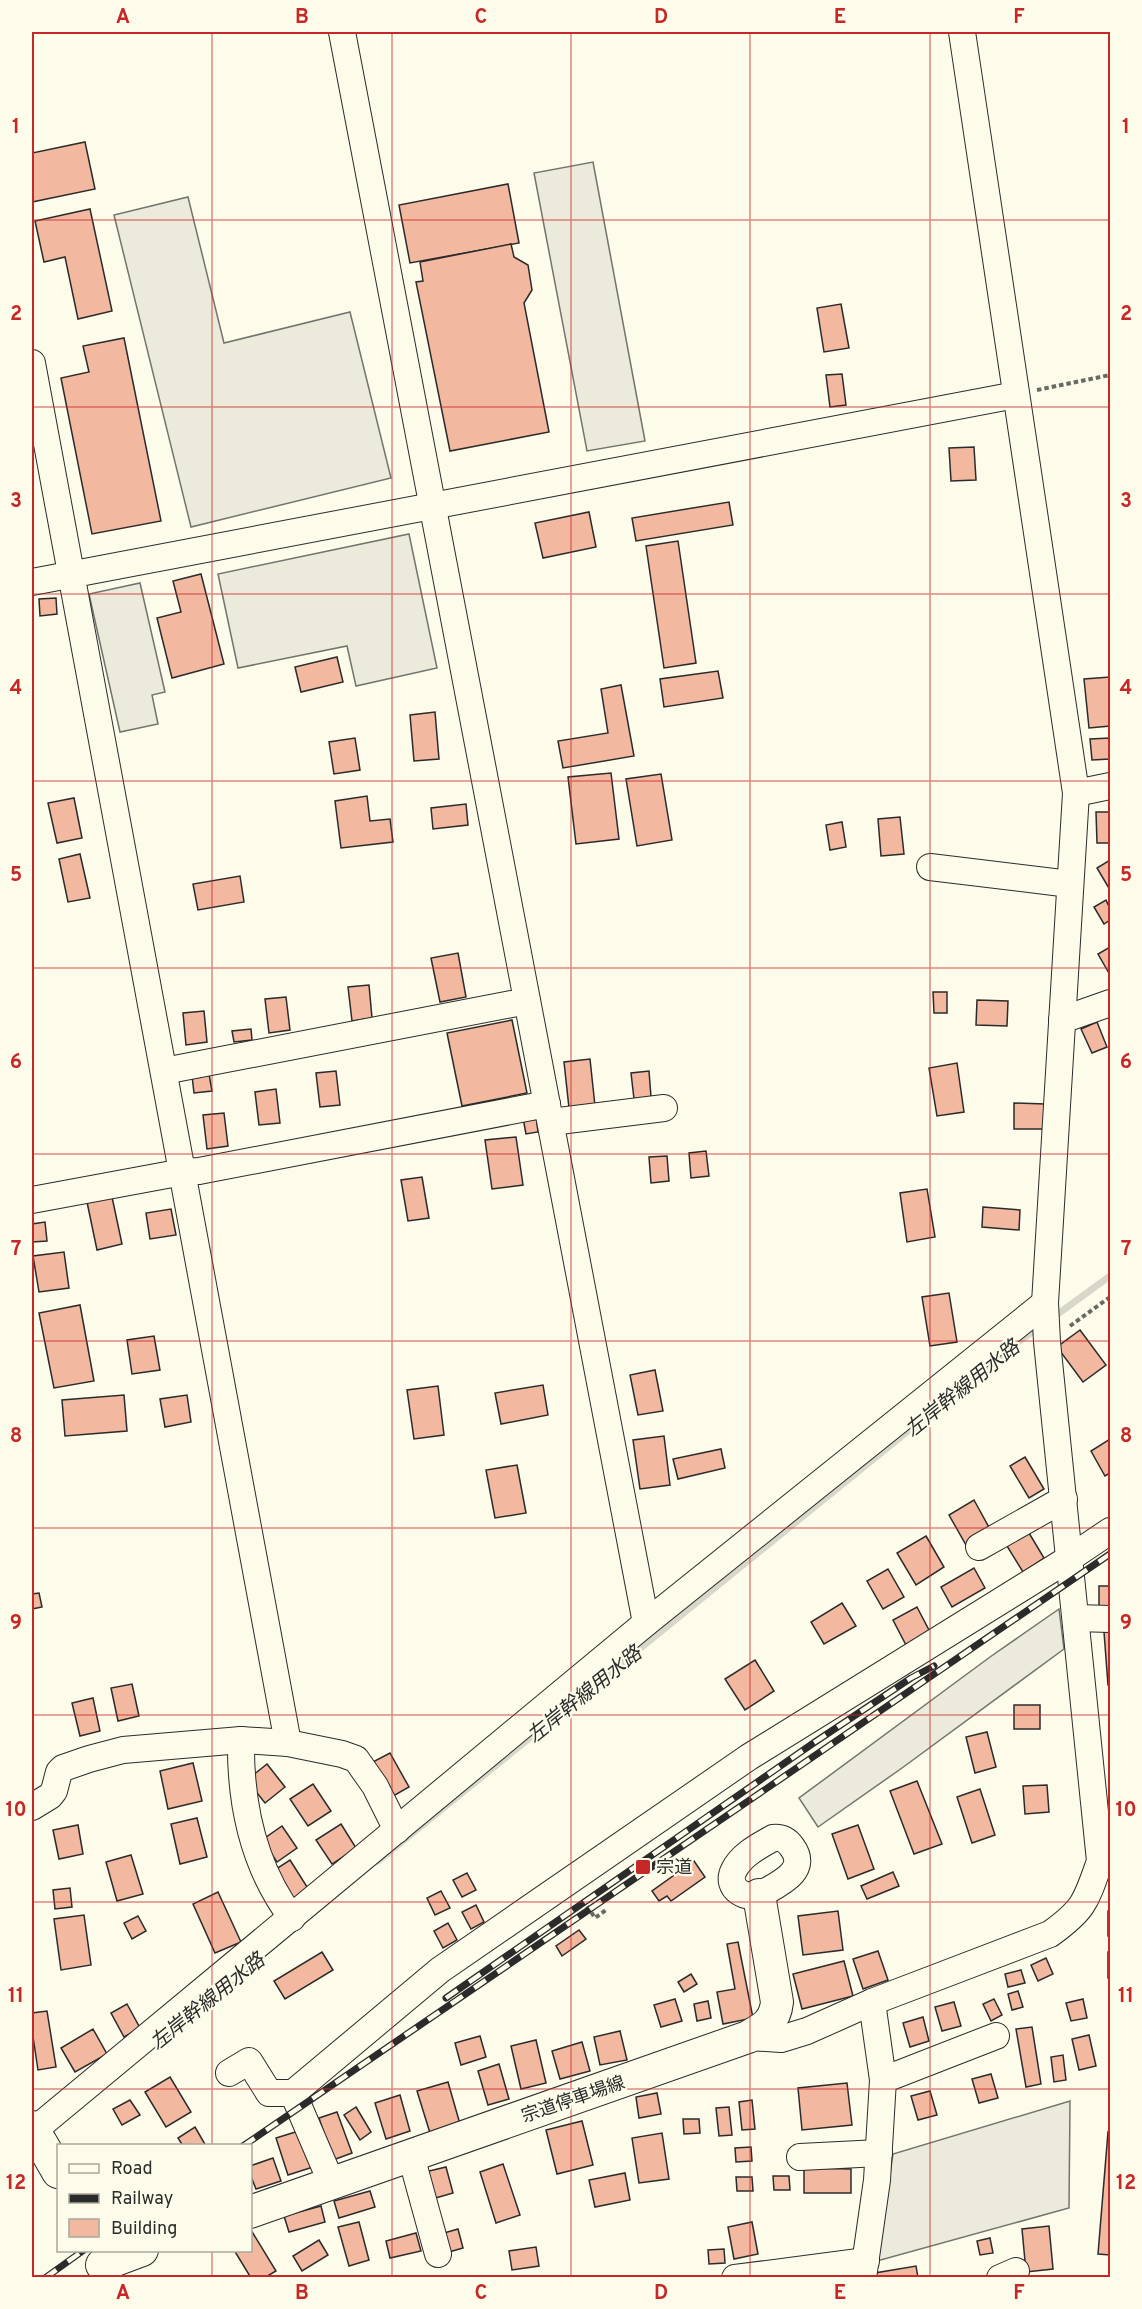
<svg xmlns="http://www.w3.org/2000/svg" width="1142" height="2309" font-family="Overpass,'Noto Sans JP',sans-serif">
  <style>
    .parking { fill: #eceadb; stroke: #74746e; stroke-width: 1.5 }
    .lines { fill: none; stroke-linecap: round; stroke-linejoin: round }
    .stream { stroke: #d8d7c9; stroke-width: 7 }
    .building { fill: #f2b8a0; stroke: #2b2b2b; stroke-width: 1.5 }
    .minor-casing { stroke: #2b2b2b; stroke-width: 28 }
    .major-casing { stroke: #2b2b2b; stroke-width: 34 }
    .path { stroke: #6a6964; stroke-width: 4; stroke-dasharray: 4.5 3; stroke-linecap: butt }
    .minor { stroke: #fdfbea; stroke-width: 26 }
    .major { stroke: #fdfbea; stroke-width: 32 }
    .rail-casing { stroke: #2b2b2b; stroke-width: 7 }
    .rail { stroke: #fdfbea; stroke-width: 4.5; stroke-dasharray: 14; stroke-linecap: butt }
    .grid { fill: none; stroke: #c62828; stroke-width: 1.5; stroke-opacity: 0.55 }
    .poi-dot { fill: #c62828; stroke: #fdfbea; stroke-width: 2 }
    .labels { text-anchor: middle; stroke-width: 4.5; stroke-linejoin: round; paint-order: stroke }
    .poi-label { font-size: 18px; fill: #2b2b2b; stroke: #fdfbea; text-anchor: start }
    .street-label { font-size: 18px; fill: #2b2b2b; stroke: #fdfbea }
    .water-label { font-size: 20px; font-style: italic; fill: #2b2b2b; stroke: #fdfbea }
    .neatline { fill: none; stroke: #c62828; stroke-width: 2 }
    .grid-label { font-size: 20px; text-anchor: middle; font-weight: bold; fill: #c62828 }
  </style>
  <rect width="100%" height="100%" fill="#fdfbea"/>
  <g class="parking">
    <polygon points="593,162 645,441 587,451 534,173"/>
    <polygon points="188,197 224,343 350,312 391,478 191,527 114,215"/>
    <polygon points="409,534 437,668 356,686 347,646 238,668 218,574"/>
    <polygon points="140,583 165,692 152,695 158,724 120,732 89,594"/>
    <polygon points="1059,1609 1064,1649 902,1768 818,1827 799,1798 990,1657"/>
    <polygon points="1070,2101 1069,2208 877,2261 893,2154"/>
  </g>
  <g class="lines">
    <g class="stream">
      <polyline points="1051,1319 1110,1276"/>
      <polyline points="378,1861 1014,1345 1039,1327"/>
    </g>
  </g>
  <g class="building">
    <polygon points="85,142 95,189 32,202 32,153"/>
    <polygon points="508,184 519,243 410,263 399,205"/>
    <polygon points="90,209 112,311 78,319 65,257 44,262 35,221"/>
    <polygon points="511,244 514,257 528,265 532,290 524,303 549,432 450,451 416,282 423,281 420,262"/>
    <polygon points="841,304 849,348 824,352 817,308"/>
    <polygon points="124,338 161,521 92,534 61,378 89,372 83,346"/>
    <polygon points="842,374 846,405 830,407 826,375"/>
    <polygon points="974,447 976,480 951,481 949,448"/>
    <polygon points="729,502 733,525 636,541 632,518"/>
    <polygon points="589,512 596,547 543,558 535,523"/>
    <polygon points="678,541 696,663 664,668 646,546"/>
    <polygon points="201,574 224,664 172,678 157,618 181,612 173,581"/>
    <polygon points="56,598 57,614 40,616 39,599"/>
    <polygon points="337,657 343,682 301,692 295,667"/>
    <polygon points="718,671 723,698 664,707 660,679"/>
    <polygon points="1110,677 1110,726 1089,728 1084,679"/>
    <polygon points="621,685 634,756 563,768 558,741 608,733 601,689"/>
    <polygon points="435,712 439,759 414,761 410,715"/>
    <polygon points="355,738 360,770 334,774 329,742"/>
    <polygon points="1110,738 1110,759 1092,760 1090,739"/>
    <polygon points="611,773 619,839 576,844 568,777"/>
    <polygon points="661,774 672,840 637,846 626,779"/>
    <polygon points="367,796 370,821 390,819 393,842 341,848 335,801"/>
    <polygon points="74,798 82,838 57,843 48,803"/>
    <polygon points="466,804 468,825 433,829 431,808"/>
    <polygon points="1096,812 1110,812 1110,843 1097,843"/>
    <polygon points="900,817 904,854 881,856 878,819"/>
    <polygon points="842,822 846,847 830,850 826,825"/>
    <polygon points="80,854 90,898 68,902 59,859"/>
    <polygon points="1110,860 1110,890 1097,868"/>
    <polygon points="240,876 244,902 198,910 193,884"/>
    <polygon points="1106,900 1110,909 1110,920 1104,924 1094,907"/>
    <polygon points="1110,947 1110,975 1098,954"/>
    <polygon points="458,953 466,997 440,1002 431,958"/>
    <polygon points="369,985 372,1018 352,1021 348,987"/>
    <polygon points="933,992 947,992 947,1013 934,1013"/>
    <polygon points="286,997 290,1030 269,1033 265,999"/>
    <polygon points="977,1000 1008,1001 1007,1026 976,1025"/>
    <polygon points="204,1011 207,1042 186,1045 183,1013"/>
    <polygon points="512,1020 527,1093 462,1106 447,1033"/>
    <polygon points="1097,1022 1107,1047 1092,1053 1081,1029"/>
    <polygon points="251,1029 252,1040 234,1042 232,1031"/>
    <polygon points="590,1059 595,1106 569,1108 564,1062"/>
    <polygon points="957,1063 964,1112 937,1116 929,1068"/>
    <polygon points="336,1071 340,1105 320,1107 316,1073"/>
    <polygon points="649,1071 651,1097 634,1099 631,1073"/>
    <polygon points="209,1074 212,1091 194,1093 192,1076"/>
    <polygon points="276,1089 280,1123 259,1125 255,1092"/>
    <polygon points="1014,1103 1045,1104 1045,1129 1014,1129"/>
    <polygon points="224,1113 228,1146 207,1149 203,1115"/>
    <polygon points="536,1116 538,1132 526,1134 523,1118"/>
    <polygon points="516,1137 523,1185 492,1189 485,1140"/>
    <polygon points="706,1151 709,1176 691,1178 689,1153"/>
    <polygon points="667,1156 669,1181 651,1183 649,1157"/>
    <polygon points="422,1177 429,1218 408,1221 401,1180"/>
    <polygon points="927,1189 935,1237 907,1242 900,1193"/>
    <polygon points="112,1197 122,1244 97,1250 87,1202"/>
    <polygon points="983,1207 1020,1210 1019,1230 982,1227"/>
    <polygon points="171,1209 176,1235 150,1239 146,1213"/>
    <polygon points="45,1222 47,1241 32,1242 32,1224"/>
    <polygon points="64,1252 69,1288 39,1292 33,1256"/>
    <polygon points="949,1293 957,1342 930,1346 922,1297"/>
    <polygon points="80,1305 94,1381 54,1388 39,1313"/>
    <polygon points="1080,1330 1106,1365 1083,1382 1057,1347"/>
    <polygon points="154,1336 160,1370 132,1374 127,1340"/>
    <polygon points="655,1370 663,1411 638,1415 630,1375"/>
    <polygon points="543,1385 548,1415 501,1424 495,1393"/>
    <polygon points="438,1386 444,1435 414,1439 407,1390"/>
    <polygon points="124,1395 127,1431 65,1436 62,1400"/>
    <polygon points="187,1395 191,1422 165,1427 160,1399"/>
    <polygon points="664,1436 670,1485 640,1489 633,1440"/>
    <polygon points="1110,1439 1110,1473 1105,1476 1091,1451"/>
    <polygon points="721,1449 725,1468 678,1479 673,1459"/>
    <polygon points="1025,1457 1044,1489 1029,1498 1010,1466"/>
    <polygon points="517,1465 526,1513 495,1518 486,1470"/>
    <polygon points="974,1500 991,1531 966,1545 949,1515"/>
    <polygon points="1029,1533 1044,1558 1023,1572 1007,1546"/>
    <polygon points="926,1536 944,1567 916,1585 897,1553"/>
    <polygon points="974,1568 985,1588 952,1607 941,1587"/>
    <polygon points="888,1569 904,1597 883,1609 867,1581"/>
    <rect x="1099" y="1586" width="11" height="21"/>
    <polygon points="39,1593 42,1607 32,1609 32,1594"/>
    <polygon points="842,1603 856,1626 824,1644 811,1622"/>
    <polygon points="917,1607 931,1634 907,1647 893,1620"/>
    <polygon points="1110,1631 1110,1685 1108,1685 1104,1632"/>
    <polygon points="755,1660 774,1691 745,1710 725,1679"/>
    <polygon points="132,1684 139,1716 118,1721 111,1688"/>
    <polygon points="93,1698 100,1731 80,1736 72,1703"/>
    <rect x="1014" y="1705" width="26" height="24"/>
    <polygon points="987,1732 996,1767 975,1773 966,1737"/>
    <polygon points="390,1753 409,1787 388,1799 369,1764"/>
    <polygon points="193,1763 202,1801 168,1809 160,1771"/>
    <polygon points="267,1764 285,1787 265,1803 247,1780"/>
    <polygon points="917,1781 942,1844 914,1854 890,1791"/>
    <polygon points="313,1784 331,1811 308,1826 290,1799"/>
    <polygon points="1047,1785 1049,1812 1025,1814 1023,1786"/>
    <polygon points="980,1789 995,1835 972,1843 957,1797"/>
    <polygon points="197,1818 207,1857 180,1864 171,1824"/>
    <polygon points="341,1824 356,1848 332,1864 316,1840"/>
    <polygon points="78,1825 83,1854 59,1859 53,1830"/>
    <polygon points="858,1825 874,1869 848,1879 832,1834"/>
    <polygon points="282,1826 297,1848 277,1862 262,1840"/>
    <polygon points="131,1855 143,1894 117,1901 106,1862"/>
    <polygon points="290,1860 309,1890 292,1901 273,1871"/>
    <polygon points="694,1861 705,1877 671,1901 667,1896 659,1901 652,1891"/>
    <polygon points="893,1872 899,1886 867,1899 861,1886"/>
    <polygon points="467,1873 476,1890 462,1897 453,1880"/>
    <polygon points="70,1888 72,1907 55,1909 53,1890"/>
    <polygon points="441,1891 450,1908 435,1915 427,1898"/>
    <polygon points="218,1892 241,1942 215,1953 193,1904"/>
    <polygon points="476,1905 484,1922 471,1929 462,1912"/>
    <polygon points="838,1911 843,1950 803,1955 798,1916"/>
    <rect x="1108" y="1911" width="2" height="25"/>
    <polygon points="84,1915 91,1965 61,1970 54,1919"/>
    <polygon points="138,1916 146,1931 132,1939 124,1923"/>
    <polygon points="448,1923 457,1940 443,1948 434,1931"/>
    <polygon points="579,1930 586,1939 562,1956 556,1946"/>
    <polygon points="738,1942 753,2018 723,2024 717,1992 735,1989 727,1944"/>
    <polygon points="878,1951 888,1980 863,1989 853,1959"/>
    <polygon points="322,1952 333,1970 285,1999 274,1981"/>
    <rect x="1108" y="1952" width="2" height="26"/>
    <polygon points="1046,1958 1053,1974 1038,1981 1031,1965"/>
    <polygon points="844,1961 853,1996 802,2009 793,1974"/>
    <polygon points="1021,1970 1025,1983 1008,1987 1005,1974"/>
    <polygon points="691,1974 697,1984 684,1992 678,1982"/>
    <polygon points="1018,1991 1023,2007 1012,2010 1008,1994"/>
    <polygon points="675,1999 682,2021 661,2027 654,2005"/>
    <polygon points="994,1999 1002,2015 991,2021 983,2004"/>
    <polygon points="1083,1999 1087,2018 1071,2021 1066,2003"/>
    <polygon points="708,2001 711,2018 697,2021 694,2004"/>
    <polygon points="954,2002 961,2026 942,2031 935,2007"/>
    <polygon points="127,2004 140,2028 124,2037 111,2013"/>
    <polygon points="47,2011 56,2067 38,2070 32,2030 32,2013"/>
    <polygon points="923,2017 929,2041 910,2047 903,2023"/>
    <polygon points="1032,2027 1041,2084 1026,2087 1016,2029"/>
    <polygon points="93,2029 107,2054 75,2072 61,2048"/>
    <polygon points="620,2031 627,2060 600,2065 594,2037"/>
    <polygon points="1089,2035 1096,2066 1079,2070 1072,2039"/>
    <polygon points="480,2036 486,2057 461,2065 455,2043"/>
    <polygon points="536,2040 546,2083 521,2089 511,2046"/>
    <polygon points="582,2042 590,2071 560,2079 552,2051"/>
    <polygon points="1063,2055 1066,2080 1054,2082 1051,2057"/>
    <polygon points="499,2064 509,2099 488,2105 478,2071"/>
    <polygon points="991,2074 998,2098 979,2103 972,2079"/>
    <polygon points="170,2077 191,2112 166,2127 145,2092"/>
    <polygon points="448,2082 460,2124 430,2133 417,2091"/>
    <polygon points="847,2083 852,2125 802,2130 798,2088"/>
    <polygon points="930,2091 937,2115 918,2120 911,2096"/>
    <polygon points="657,2093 661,2114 639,2118 636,2097"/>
    <polygon points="400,2095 410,2131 386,2139 375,2103"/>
    <polygon points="130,2100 140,2115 122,2125 113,2109"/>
    <polygon points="752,2100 755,2129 742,2130 739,2102"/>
    <polygon points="356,2107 371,2132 360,2140 344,2115"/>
    <polygon points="729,2107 732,2135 719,2136 716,2108"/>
    <polygon points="337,2112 352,2153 333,2160 319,2118"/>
    <polygon points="683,2119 699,2119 700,2133 684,2134"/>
    <polygon points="582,2121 593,2165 557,2174 546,2130"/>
    <polygon points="195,2127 206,2146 183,2146 178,2138"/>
    <polygon points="302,2130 313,2167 288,2175 276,2138"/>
    <polygon points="1108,2132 1110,2133 1110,2255 1098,2254"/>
    <polygon points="662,2133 669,2179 639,2183 632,2138"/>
    <polygon points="751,2147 752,2161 736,2162 735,2148"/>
    <polygon points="273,2158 281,2181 256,2189 250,2174 250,2166"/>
    <polygon points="503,2164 520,2215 496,2223 480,2172"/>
    <polygon points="446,2167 453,2193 432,2199 425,2172"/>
    <polygon points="804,2168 851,2169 851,2193 804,2193"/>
    <polygon points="625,2173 630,2200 595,2207 589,2180"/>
    <polygon points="773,2176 789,2176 790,2190 774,2190"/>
    <polygon points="736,2177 752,2177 753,2191 737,2191"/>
    <polygon points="370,2191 375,2207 339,2218 334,2201"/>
    <polygon points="321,2206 325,2222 289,2232 284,2216"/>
    <polygon points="359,2222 369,2260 349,2266 338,2227"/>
    <polygon points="752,2222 758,2254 734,2259 728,2227"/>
    <polygon points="1049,2226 1053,2269 1026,2272 1022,2229"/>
    <polygon points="458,2229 463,2248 449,2252 444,2233"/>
    <polygon points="251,2230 276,2271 264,2278 251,2278 234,2250 250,2250"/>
    <polygon points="416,2233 421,2251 390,2258 386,2241"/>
    <polygon points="990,2238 993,2253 980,2255 977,2241"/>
    <polygon points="319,2240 328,2255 302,2271 293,2256"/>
    <polygon points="536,2247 539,2266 512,2270 509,2251"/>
    <polygon points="724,2249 725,2263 709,2264 708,2250"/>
    <polygon points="916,2266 918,2278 875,2278 875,2273"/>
  </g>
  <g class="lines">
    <defs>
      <g id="minor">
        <polyline points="342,32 646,1623"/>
        <polyline points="32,363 288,1743"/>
        <polyline points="32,582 1016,395"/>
        <polyline points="1076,793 1110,786"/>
        <polyline points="930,867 1070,884"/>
        <polyline points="1062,1020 1110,1003"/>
        <polyline points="164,1071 527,1001"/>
        <polyline points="551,1122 664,1108"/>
        <polyline points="32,1200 183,1172 199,1171 547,1104"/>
        <polyline points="979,1547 1064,1499"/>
        <polyline points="1076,1618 1110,1619"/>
        <path d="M241 1740C240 1804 253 1866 292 1918"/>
        <polyline points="32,1807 50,1796 54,1791 59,1772 63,1768 89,1759 123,1750 241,1740 288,1743 342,1754 356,1759 375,1786 397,1830"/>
        <path d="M773 1838C782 1837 787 1840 792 1847 809 1870 781 1883 763 1893 748 1902 724 1889 734 1870 741 1855 759 1846 773 1838Z"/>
        <path d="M748 2037 781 2039 807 2031 872 2002 1050 1934C1085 1909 1086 1901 1100 1861L1047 1342 1045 1303 1076 793 962 32"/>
        <polyline points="229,2073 249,2061 269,2093 293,2093 440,1970 749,1757 1070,1558 1110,1531"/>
        <polyline points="883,2080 996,2036"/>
        <polyline points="293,2093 332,2184"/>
        <polyline points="32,2132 646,1623 1045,1303"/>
        <polyline points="411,2156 438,2254"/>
        <polyline points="800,2157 879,2153"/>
        <polyline points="735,2278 866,2261"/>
        <polyline points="863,2278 877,2180 883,2080 872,2002"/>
        <polyline points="1000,2278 1016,2271"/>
      </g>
      <g id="major">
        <polyline points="32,2127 58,2172"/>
        <path d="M250 2212 748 2037C764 2028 775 2022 777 2002L759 1895"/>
        <polyline points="102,2265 142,2250"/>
      </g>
    </defs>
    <use href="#minor" class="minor-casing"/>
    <use href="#major" class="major-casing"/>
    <g class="path">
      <polyline points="1037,390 1110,375"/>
      <polyline points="1070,1326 1110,1297"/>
      <polyline points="583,1900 595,1918 606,1910"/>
    </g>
    <use href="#minor" class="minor"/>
    <use href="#major" class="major"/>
    <defs>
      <g id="rail">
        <polyline points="446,1998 815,1742 911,1678 934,1666"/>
        <polyline points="243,2146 1110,1554"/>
        <polyline points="45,2278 84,2250"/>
      </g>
    </defs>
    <use href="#rail" class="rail-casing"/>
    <use href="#rail" class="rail"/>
  </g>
  <path class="grid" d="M212 32V2146M392 32V2278M571 32V2278M750 32V2278M930 32V2278M32 220H1110M32 407H1110M32 594H1110M32 781H1110M32 968H1110M32 1154H1110M32 1341H1110M32 1528H1110M32 1715H1110M32 1902H1110M32 2089H1110M212 2250V2278"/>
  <rect class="poi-dot" x="635" y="1859" width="16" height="16" rx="3"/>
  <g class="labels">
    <g class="poi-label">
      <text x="656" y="1873">宗道</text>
    </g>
    <g class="street-label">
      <text transform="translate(573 2099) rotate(-19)" y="6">宗道停車場線</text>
    </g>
    <g class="water-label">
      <text transform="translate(962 1388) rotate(-39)" y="7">左岸幹線用水路</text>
      <text transform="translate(584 1694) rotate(-39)" y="7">左岸幹線用水路</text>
      <text transform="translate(207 2001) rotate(-39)" y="7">左岸幹線用水路</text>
    </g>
  </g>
  <rect width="1142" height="2309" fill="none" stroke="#fdfbea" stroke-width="66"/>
  <rect x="57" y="2144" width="195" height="108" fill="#fdfbea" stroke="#a9a89e" stroke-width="1.5"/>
  <rect x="69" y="2164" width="30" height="9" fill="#fdfbea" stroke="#a9a89e" stroke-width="1.5"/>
  <text x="111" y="2174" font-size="18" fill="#2b2b2b">Road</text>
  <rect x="69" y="2194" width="30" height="9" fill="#2b2b2b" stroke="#a9a89e" stroke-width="1.5"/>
  <text x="111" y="2204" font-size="18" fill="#2b2b2b">Railway</text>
  <rect x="69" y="2219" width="30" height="18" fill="#f2b8a0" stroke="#a9a89e" stroke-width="1.5"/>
  <text x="111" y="2234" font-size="18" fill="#2b2b2b">Building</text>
  <rect x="33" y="33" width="1076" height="2243" class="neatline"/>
  <g class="grid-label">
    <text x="123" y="23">A</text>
    <text x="302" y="23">B</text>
    <text x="481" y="23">C</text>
    <text x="661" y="23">D</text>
    <text x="840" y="23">E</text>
    <text x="1019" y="23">F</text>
    <text x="16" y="133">1</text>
    <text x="1126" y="133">1</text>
    <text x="16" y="320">2</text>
    <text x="1126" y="320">2</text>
    <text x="16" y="507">3</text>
    <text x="1126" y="507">3</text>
    <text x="16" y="694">4</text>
    <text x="1126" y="694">4</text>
    <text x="16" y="881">5</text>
    <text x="1126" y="881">5</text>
    <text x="16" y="1068">6</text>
    <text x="1126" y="1068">6</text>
    <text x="16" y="1255">7</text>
    <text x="1126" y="1255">7</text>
    <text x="16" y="1442">8</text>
    <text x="1126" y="1442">8</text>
    <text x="16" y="1629">9</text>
    <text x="1126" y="1629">9</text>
    <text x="16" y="1816">10</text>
    <text x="1126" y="1816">10</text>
    <text x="16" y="2002">11</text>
    <text x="1126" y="2002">11</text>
    <text x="16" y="2189">12</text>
    <text x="1126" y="2189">12</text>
    <text x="123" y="2299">A</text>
    <text x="302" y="2299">B</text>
    <text x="481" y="2299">C</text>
    <text x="661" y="2299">D</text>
    <text x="840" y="2299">E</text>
    <text x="1019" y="2299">F</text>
  </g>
</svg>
